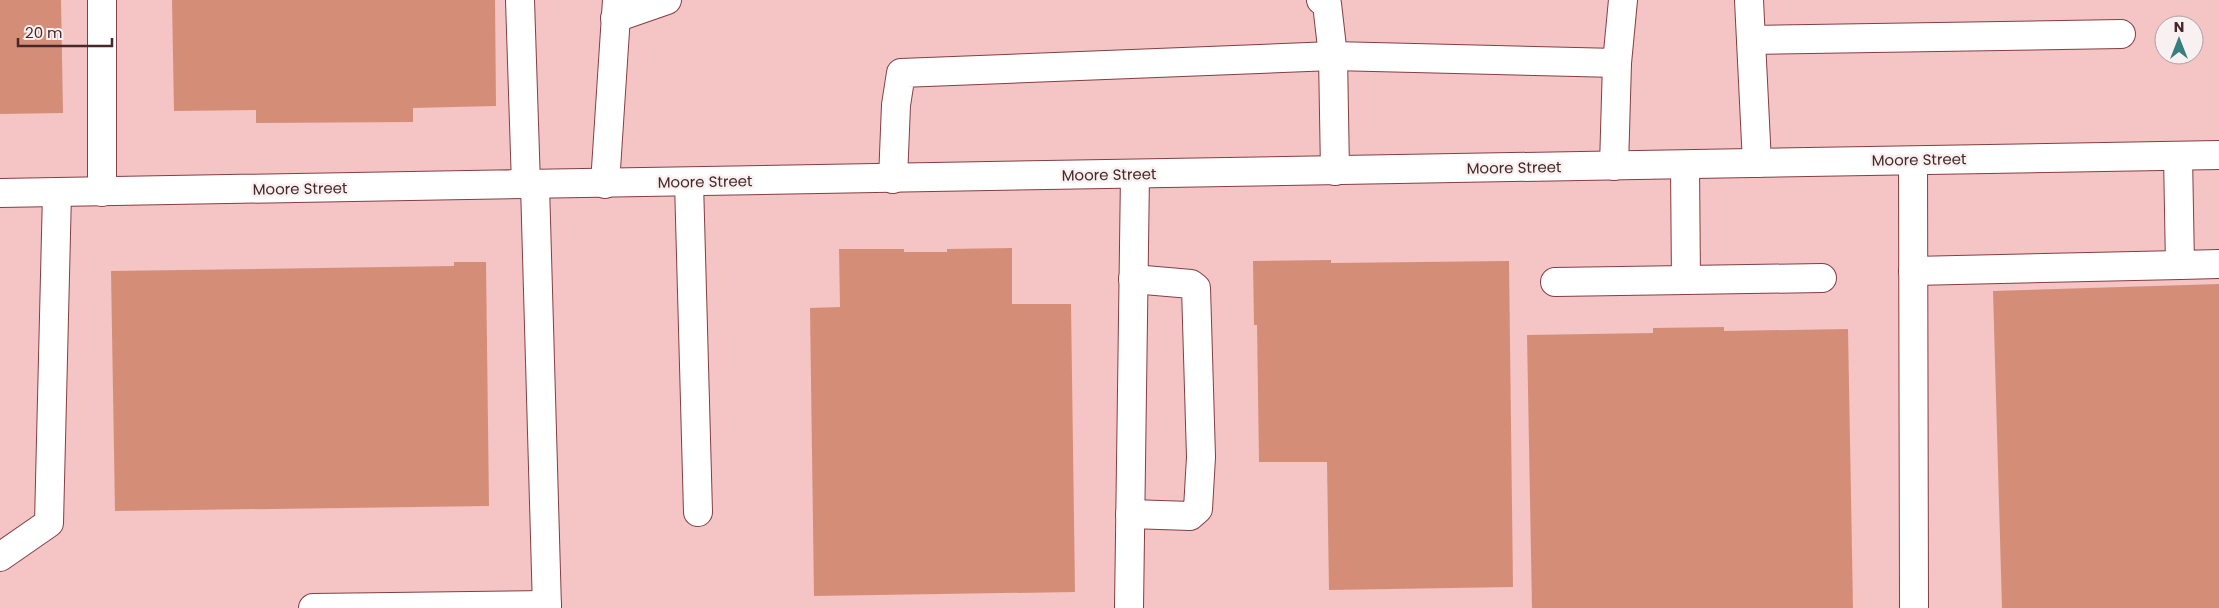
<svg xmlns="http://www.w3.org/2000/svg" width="2219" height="608" font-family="Poppins,sans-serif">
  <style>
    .building { fill: #d48e78 }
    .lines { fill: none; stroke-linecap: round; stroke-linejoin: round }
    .minor-casing { stroke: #833f43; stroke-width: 30 }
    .minor { stroke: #fff; stroke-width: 28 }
    .labels { text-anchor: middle; stroke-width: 5; stroke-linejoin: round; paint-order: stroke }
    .street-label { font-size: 15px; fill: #472829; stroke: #f9f1f1 }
  </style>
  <rect width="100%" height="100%" fill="#f5c4c4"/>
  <g class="building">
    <polygon points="0,0 61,0 63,113 0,114"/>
    <polygon points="172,0 495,0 496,106 413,108 413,122 256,123 256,110 174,111"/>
    <polygon points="1012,248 1012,304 1071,304 1075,592 814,596 810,308 840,307 839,249 904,249 904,252 947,252 947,249"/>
    <polygon points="1331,260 1331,263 1509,261 1513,587 1329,590 1327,462 1259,462 1257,325 1254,325 1253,261"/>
    <polygon points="454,262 486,262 489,506 115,511 111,271 454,266"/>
    <polygon points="2219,284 2219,608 2002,608 1993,291"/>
    <polygon points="1724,327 1724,331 1848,329 1853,608 1532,608 1527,335 1653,333 1653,328"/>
  </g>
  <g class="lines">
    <defs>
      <g id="minor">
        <polyline points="102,0 102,192"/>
        <polyline points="520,0 526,185"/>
        <polyline points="1321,0 1327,4 1333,56 1335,171"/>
        <polyline points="1749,0 1757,163"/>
        <polyline points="615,18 667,0"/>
        <polyline points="1751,40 2121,34"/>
        <polyline points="2178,156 2180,265 2219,264"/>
        <polyline points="1913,161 1914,608"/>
        <polyline points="1614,166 1617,63 1623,0"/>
        <polyline points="893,179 896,105 901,73 1333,56 1617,63"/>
        <polyline points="689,182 698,512"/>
        <polyline points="605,184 617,0"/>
        <polyline points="535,185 547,608"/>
        <polyline points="0,193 2219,155"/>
        <polyline points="1913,271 2180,265"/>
        <polyline points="1686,280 1822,278"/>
        <polyline points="1555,282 1686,280 1685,165"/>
        <polyline points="1130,514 1190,516 1198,509 1201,457 1196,288 1191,284 1133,279"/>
        <polyline points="0,557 49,523 57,193"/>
        <polyline points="313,608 547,605"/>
        <polyline points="1129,608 1135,174"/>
      </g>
    </defs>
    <use href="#minor" class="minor-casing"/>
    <use href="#minor" class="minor"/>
  </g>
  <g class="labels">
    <g class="street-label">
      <text transform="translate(1919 160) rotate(-1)" y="5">Moore Street</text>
      <text transform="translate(1514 168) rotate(-1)" y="5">Moore Street</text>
      <text transform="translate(1109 175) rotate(-1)" y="5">Moore Street</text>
      <text transform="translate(705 182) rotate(-1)" y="5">Moore Street</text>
      <text transform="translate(300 189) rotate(-1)" y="5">Moore Street</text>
    </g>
  </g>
  <g transform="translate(2179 40)"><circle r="24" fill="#f9f1f1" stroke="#b2a1a1"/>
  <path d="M0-4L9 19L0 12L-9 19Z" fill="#367f81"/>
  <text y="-8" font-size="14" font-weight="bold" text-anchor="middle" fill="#472829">N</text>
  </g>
  <path d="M18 38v8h94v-8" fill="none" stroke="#472829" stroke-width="2.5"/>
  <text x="25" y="38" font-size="15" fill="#472829" stroke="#f9f1f1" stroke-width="4" paint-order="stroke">20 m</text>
</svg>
